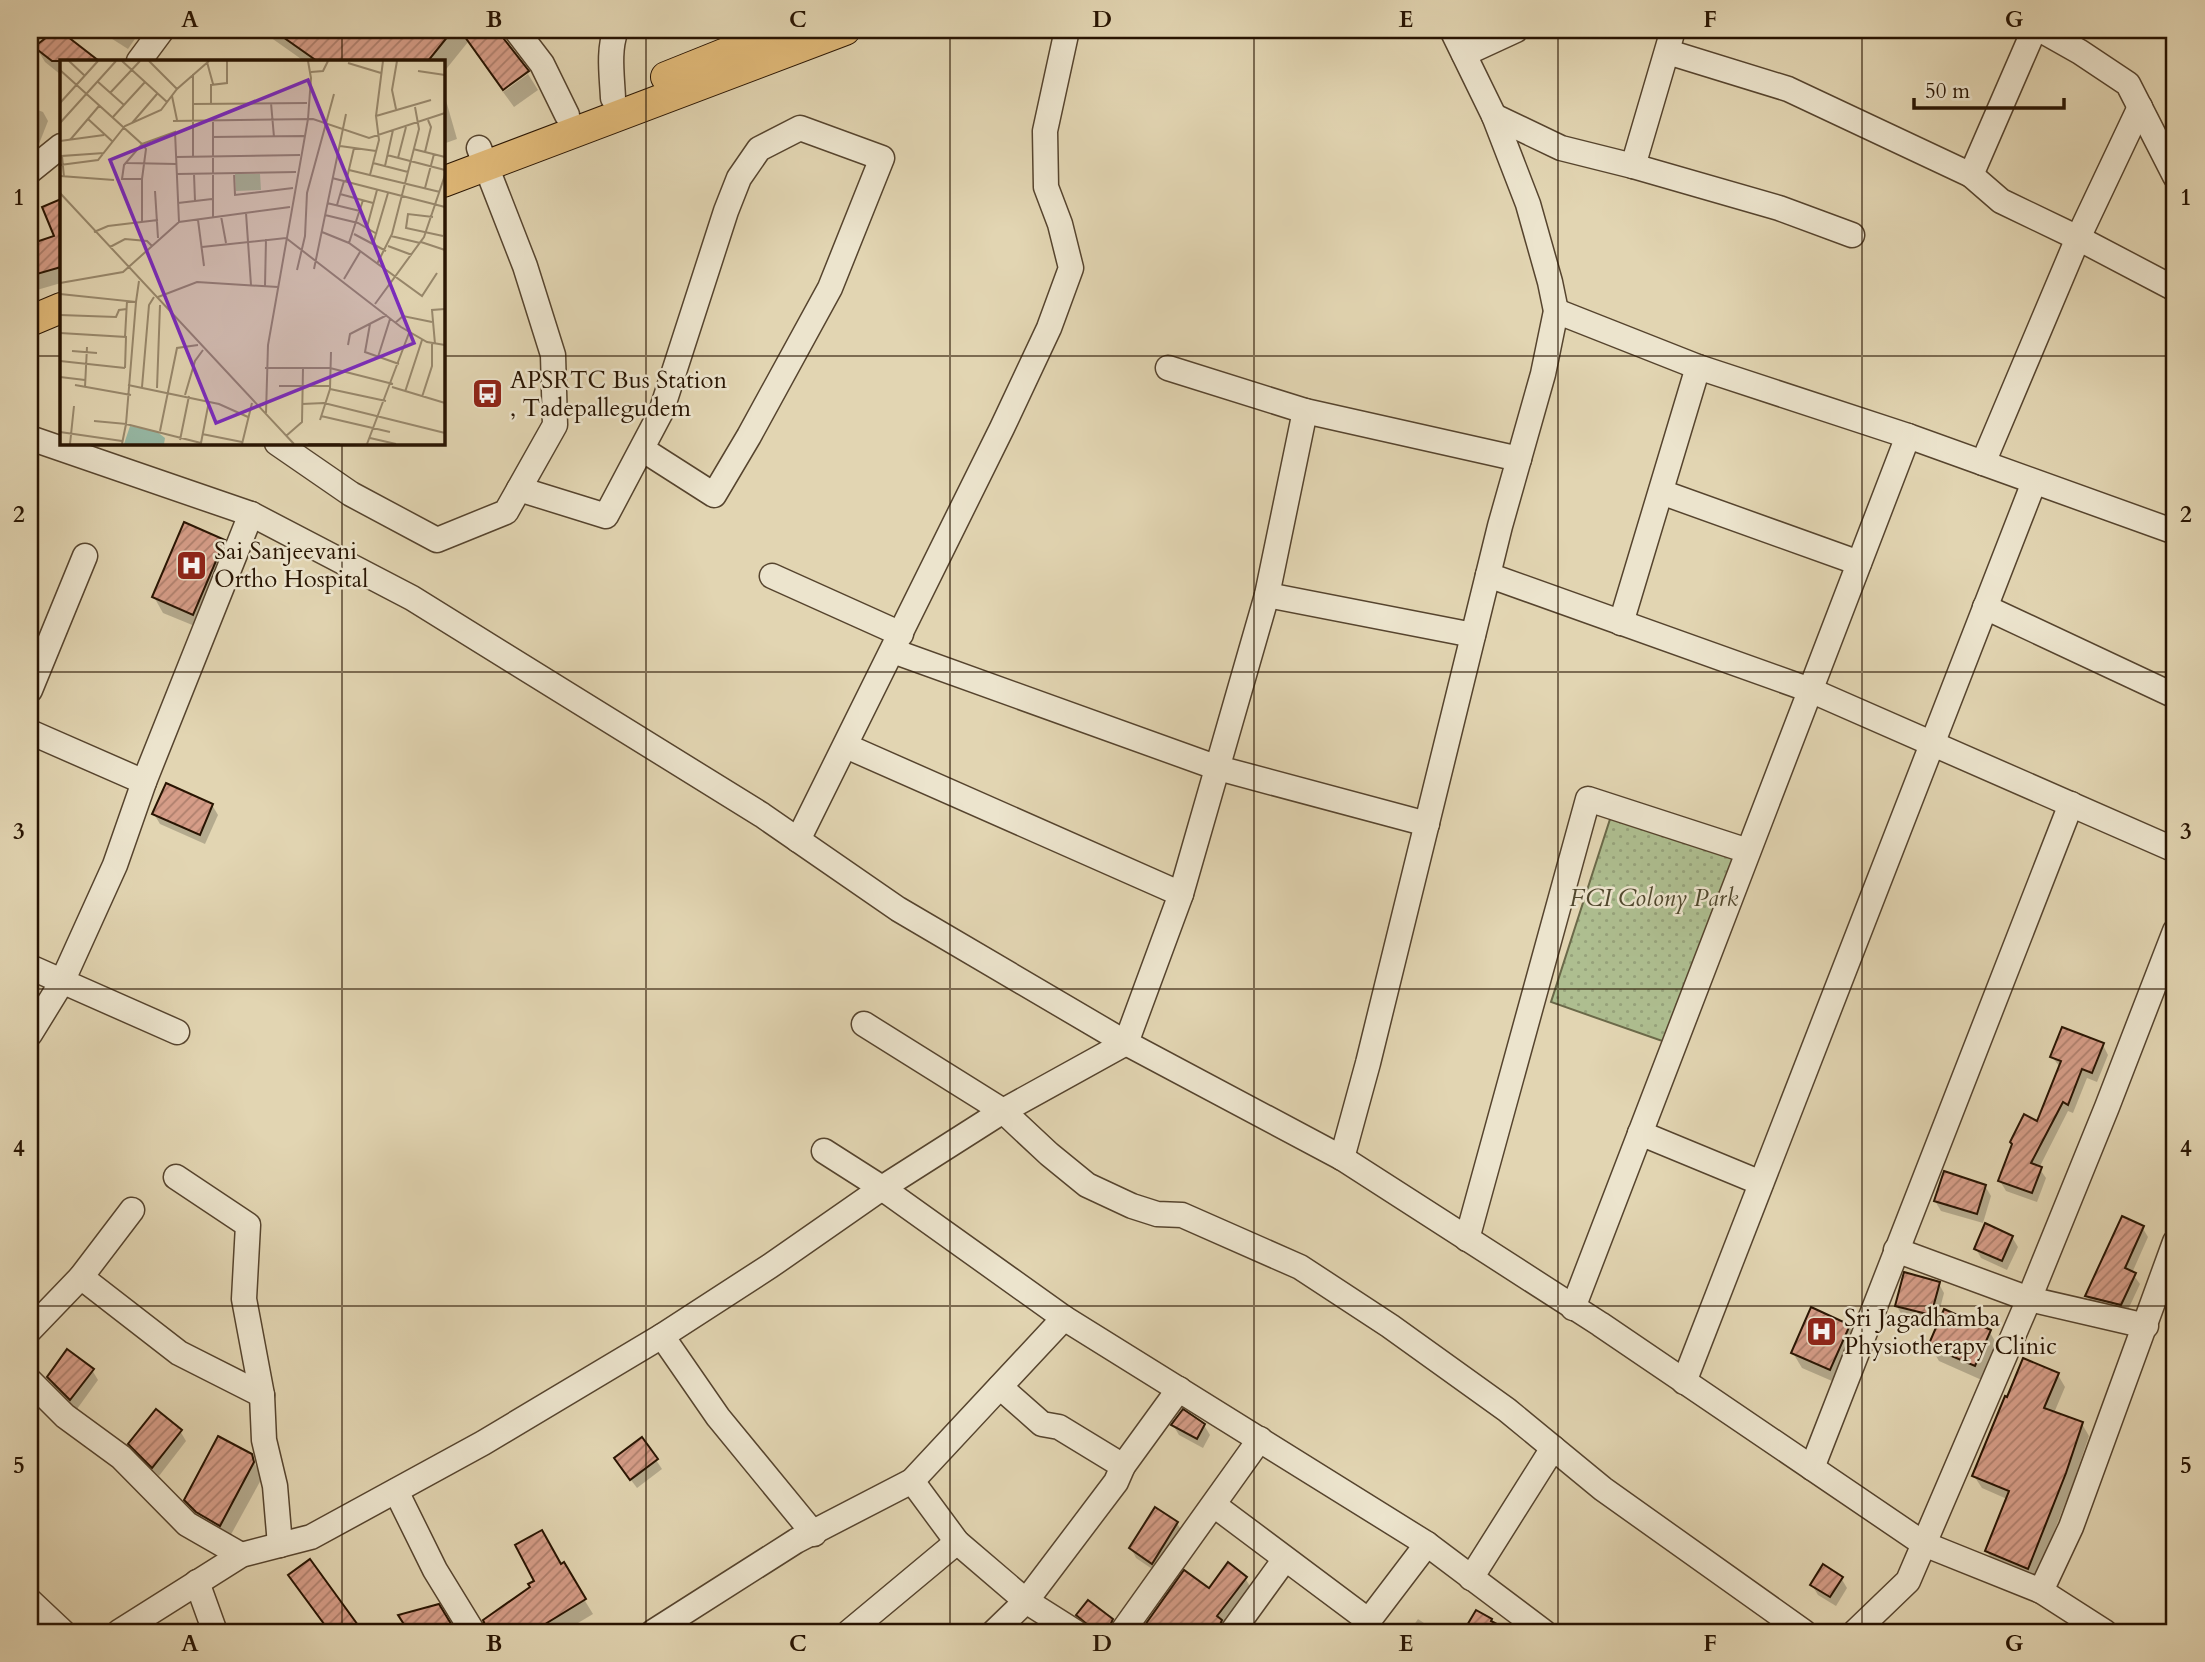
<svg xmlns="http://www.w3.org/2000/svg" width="2205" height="1662" font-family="Cardo,serif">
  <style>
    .park { fill: url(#park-dots); stroke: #6b6949; stroke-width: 2 }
    .shadow { fill: #0003 }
    .building { fill: url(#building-hatch); stroke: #281402; stroke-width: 2 }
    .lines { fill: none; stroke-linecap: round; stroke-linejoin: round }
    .minor-casing { stroke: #56442e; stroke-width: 27 }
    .major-casing { stroke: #281402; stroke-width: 32 }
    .minor { stroke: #ece4cd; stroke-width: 24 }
    .major { stroke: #e1ba79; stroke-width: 30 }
    .grid { fill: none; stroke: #281402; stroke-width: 2; stroke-opacity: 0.55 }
    .labels { text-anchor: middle; stroke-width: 5; stroke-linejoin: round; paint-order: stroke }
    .poi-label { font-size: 24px; fill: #281402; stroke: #ece4cd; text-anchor: start }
    .park-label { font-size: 24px; font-style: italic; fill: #50472d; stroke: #ece4cd }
    .inset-road { fill: none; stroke: #98886c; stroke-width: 2 }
    .view { fill: #7b2cbf; fill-opacity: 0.15; stroke: #7b2cbf; stroke-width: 3.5 }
    .inset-edge { fill: none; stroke: #281402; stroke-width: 3.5 }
    .neatline { fill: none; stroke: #281402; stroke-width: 2.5 }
    .grid-label { font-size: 23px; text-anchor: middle; font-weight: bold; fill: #281402 }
  </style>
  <defs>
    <pattern id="park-dots" width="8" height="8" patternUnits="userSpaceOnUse" patternTransform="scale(1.75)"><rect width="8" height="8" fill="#aebe90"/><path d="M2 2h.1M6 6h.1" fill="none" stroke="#96a27b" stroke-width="1.8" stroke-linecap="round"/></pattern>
    <pattern id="building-hatch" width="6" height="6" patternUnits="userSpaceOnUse" patternTransform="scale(1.75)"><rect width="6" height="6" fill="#d69d88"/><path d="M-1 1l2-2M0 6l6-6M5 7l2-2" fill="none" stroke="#ae7f6d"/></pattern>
  </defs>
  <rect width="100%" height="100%" fill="#e2d5b2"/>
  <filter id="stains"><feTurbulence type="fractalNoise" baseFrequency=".00286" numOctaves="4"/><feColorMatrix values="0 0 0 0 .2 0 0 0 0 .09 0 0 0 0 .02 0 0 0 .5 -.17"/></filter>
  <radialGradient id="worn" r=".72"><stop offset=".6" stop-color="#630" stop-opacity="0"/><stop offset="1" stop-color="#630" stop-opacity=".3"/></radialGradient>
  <polygon class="park" points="1612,813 1740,856 1668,1043 1551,1002"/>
  <g class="shadow">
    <polygon points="98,30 141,30 128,49"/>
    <polygon points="260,30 497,30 526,71 501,89 468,42 443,73 443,61 304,61"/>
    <polygon points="58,31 96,61 61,61 61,75 45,62 36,47"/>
    <polygon points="528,74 538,90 514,107 503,92"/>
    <polygon points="443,90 457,139 443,144"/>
    <polygon points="30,107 43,112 48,121 37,149 30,146"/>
    <polygon points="61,200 61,283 30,292 30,246 57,237 44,208"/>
    <polygon points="224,541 232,556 202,629 163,613 154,597"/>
    <polygon points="212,805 218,815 205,844 160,824 154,814"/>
    <polygon points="2103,1045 2108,1055 2097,1082 2087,1078 2073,1113 2068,1111 2039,1168 2046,1178 2037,1202 2006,1191 2000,1181 2038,1123 2060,1067 2052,1057"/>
    <polygon points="1985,1186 1991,1196 1983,1223 1941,1211 1935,1201"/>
    <polygon points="2142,1227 2148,1237 2132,1273 2140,1284 2126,1314 2092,1306 2087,1296"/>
    <polygon points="2012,1237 2018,1247 2007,1270 1981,1258 1976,1249"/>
    <polygon points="1939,1284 1944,1293 1936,1324 1902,1315 1896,1305"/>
    <polygon points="1849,1326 1858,1341 1839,1384 1802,1368 1793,1353"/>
    <polygon points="1989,1331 1998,1346 1984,1381 1939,1361 1930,1346"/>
    <polygon points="92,1370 98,1380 77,1409 54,1387 49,1377"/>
    <polygon points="2058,1375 2065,1387 2054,1413 2082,1424 2089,1436 2072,1486 2035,1580 1994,1564 1987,1551 2007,1499 1982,1488 1974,1476 2008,1399"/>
    <polygon points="1173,1425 1204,1425 1210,1435 1203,1448 1179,1435"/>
    <polygon points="180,1431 186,1441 159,1476 136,1454 130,1444"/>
    <polygon points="251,1456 262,1478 228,1540 195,1516 186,1500"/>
    <polygon points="656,1460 662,1469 637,1488 622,1468"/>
    <polygon points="1177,1523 1183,1533 1158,1573 1136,1558 1131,1548"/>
    <polygon points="563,1565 593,1614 563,1632 495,1632 487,1619"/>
    <polygon points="1185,1573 1209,1590 1245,1578 1254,1593 1228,1632 1142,1632"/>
    <polygon points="1841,1578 1847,1588 1836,1606 1818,1595 1812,1585"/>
    <polygon points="1078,1615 1112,1620 1117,1630 1116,1632 1091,1632 1084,1625"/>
    <polygon points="1418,1619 1433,1629 1435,1632 1409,1632"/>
  </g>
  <g class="building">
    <polygon points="56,30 59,30 99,61 52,61 34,47"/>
    <polygon points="273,30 453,30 428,61 317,61"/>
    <polygon points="460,30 500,30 504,39 529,71 503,90"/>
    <polygon points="61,199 61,267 30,276 30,244 54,236 42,207"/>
    <polygon points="184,522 225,540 193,615 152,597"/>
    <polygon points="166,783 213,804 200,835 152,814"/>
    <polygon points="2062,1027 2104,1043 2092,1073 2082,1069 2068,1105 2063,1102 2031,1163 2042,1167 2032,1193 1998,1181 2012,1144 2010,1142 2024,1114 2037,1121 2061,1061 2050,1057"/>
    <polygon points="1944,1171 1986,1185 1977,1214 1934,1201"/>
    <polygon points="2122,1216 2144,1226 2125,1268 2136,1273 2121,1305 2085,1296"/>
    <polygon points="1985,1223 2013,1236 2002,1261 1974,1249"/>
    <polygon points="1904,1272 1940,1282 1931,1315 1895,1306"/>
    <polygon points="1811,1307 1850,1325 1830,1370 1791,1353"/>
    <polygon points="1944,1309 1991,1330 1975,1366 1928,1346"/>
    <polygon points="67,1349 94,1369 70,1400 47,1377"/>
    <polygon points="2023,1358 2059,1373 2044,1408 2083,1422 2066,1473 2028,1569 1985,1551 2009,1491 1972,1476 2005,1396 2007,1397"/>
    <polygon points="156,1409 182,1430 152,1468 128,1444"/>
    <polygon points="1183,1409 1205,1424 1197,1439 1171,1425"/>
    <polygon points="218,1436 252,1454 254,1462 220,1526 196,1512 184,1500"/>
    <polygon points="642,1437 658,1459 630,1480 614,1458"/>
    <polygon points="1155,1507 1178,1522 1152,1564 1129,1548"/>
    <polygon points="542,1530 561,1564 564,1562 586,1599 542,1626 546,1632 488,1632 483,1620 530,1587 528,1584 534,1581 515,1545"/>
    <polygon points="310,1559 363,1632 330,1632 288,1575"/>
    <polygon points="1228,1562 1247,1577 1217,1616 1222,1620 1217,1632 1140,1632 1184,1570 1209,1588"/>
    <polygon points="1823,1564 1843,1577 1830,1597 1810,1585"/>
    <polygon points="1088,1600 1113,1619 1107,1632 1090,1632 1088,1625 1076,1615"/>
    <polygon points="439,1604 456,1632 409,1632 398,1615"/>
    <polygon points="1476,1610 1492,1619 1491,1621 1512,1632 1463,1632"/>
  </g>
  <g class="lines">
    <defs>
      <g id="minor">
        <polyline points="516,30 542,64 567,115"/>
        <polyline points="2041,30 2080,52 2128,84 2175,176"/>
        <polyline points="1668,52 1788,89 1971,175 2034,30"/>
        <polyline points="1464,54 1516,30"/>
        <polyline points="139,61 162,30"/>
        <path d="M613 98C612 76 608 50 616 30"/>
        <polyline points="1494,116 1561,148 1633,166 1779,208 1852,235"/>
        <polyline points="1633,166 1673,30"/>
        <polyline points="30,171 61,146"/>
        <polyline points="1971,175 2001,201 2078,238 2175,289"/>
        <polyline points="1556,311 1698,367 1908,436 2175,532"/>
        <polyline points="1168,368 1305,411 1519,459"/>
        <polyline points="30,438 251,514 412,598 762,815 898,909 1126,1043 1342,1158 1600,1324 1924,1544 2041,1591 2105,1632"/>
        <polyline points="277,443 351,494 437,540 506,512 555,425 553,355 525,266 479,148"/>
        <polyline points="1983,463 2078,238 2140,107"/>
        <polyline points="519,489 606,516 661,412 726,211 739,178 759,149 800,128 882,158 830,288 749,436 714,495 642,449"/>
        <polyline points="1661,492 1859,563"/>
        <polyline points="1488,575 1810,690 2175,850"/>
        <polyline points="772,576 901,634"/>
        <polyline points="1267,595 1473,635"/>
        <polyline points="1985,607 2175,696"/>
        <polyline points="1621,623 1698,367"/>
        <polyline points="893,651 1218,768 1427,824"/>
        <polyline points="30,690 85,556"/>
        <polyline points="30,732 144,782"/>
        <polyline points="846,746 1181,894"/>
        <polyline points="798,840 1002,428 1049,328 1071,268 1060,224 1046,187 1045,131 1067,30"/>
        <polyline points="30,967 177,1032"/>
        <polyline points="864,1024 1003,1111 1049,1154 1087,1185 1132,1206 1157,1214 1182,1215 1300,1267 1390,1326 1507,1410 1603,1489 1804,1632"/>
        <polyline points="30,1034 62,982 115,865 144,782 251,514"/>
        <polyline points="1640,1133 1761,1183"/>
        <polyline points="824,1151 882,1188 1064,1318 1427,1544 1544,1632"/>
        <polyline points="1342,1158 1368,1063 1500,526 1543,374 1556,311 1550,282 1528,204 1494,116 1452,30"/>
        <polyline points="176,1177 248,1225 244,1299 262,1395 264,1440 275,1486 280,1545"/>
        <polyline points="1467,1239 1588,799 1748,851"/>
        <polyline points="1896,1250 2029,1299 2146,1326"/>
        <polyline points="81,1277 132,1210"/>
        <polyline points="1573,1308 1908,436"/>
        <polyline points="30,1330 81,1277 179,1353 262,1395"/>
        <polyline points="662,1336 718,1417 814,1534"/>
        <polyline points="30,1381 65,1416 121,1457 187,1524 241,1555"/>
        <polyline points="1684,1382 2034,482"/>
        <polyline points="1000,1387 1042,1424 1059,1427 1123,1466"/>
        <polyline points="1812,1468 2071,804"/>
        <polyline points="912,1481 957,1542 1026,1601 1075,1632"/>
        <polyline points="396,1491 435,1570 473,1632"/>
        <polyline points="1214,1505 1369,1621"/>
        <polyline points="1471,1578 1553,1448"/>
        <polyline points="197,1582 215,1632"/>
        <polyline points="2041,1591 2071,1527 2175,1242"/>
        <polyline points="30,1601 63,1632"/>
        <polyline points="119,1632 241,1555 311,1537 483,1443 662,1336 770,1266 882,1188 1003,1111 1126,1043 1181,894 1267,595 1305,411"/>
        <polyline points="653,1632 796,1541 912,1481 1064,1318"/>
        <polyline points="849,1632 957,1542"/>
        <polyline points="994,1632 1026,1601 1116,1482 1123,1466 1179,1389"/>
        <polyline points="1122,1632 1260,1439"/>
        <polyline points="1232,1632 1285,1559"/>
        <polyline points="1360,1632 1427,1544"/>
        <polyline points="1855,1632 1908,1581 2029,1299 2107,1107 2175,931"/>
      </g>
      <g id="major">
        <polyline points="666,77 783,30"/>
        <polyline points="443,182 845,30"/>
        <polyline points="30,321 61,308"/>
      </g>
    </defs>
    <use href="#minor" class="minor-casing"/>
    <use href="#major" class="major-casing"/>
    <use href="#minor" class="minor"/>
    <use href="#major" class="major"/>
  </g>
  <path class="grid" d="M342 30V61M646 30V1632M950 30V1632M1254 30V1632M1558 30V1632M1862 30V1632M30 356H61M443 356H2175M342 443V1632M30 672H2175M30 989H2175M30 1306H2175"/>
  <defs>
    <symbol id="bus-square" viewBox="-11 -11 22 22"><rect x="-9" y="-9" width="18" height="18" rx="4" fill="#8f2418" stroke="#ece4cd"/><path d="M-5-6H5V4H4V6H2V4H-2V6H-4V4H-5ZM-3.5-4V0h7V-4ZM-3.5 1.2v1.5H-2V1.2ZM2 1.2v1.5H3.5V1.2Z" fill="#fff"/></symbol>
    <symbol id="hospital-square" viewBox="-11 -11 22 22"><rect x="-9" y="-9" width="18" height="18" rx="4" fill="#8f2418" stroke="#ece4cd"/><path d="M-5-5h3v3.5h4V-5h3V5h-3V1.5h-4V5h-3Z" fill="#fff"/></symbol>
  </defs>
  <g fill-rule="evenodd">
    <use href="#bus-square" x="470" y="376" width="35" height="35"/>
    <use href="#hospital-square" x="174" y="548" width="35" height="35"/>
    <use href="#hospital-square" x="1804" y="1314" width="35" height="35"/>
  </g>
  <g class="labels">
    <g class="poi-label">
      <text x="510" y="388">APSRTC Bus Station<tspan x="510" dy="28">, Tadepallegudem</tspan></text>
      <text x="214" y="559">Sai Sanjeevani<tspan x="214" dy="28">Ortho Hospital</tspan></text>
      <text x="1844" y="1326">Sri Jagadhamba<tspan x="1844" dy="28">Physiotherapy Clinic</tspan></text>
    </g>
    <g class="park-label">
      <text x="1654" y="906">FCI Colony Park</text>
    </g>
  </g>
  <g transform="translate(60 60)">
    <rect width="385" height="385" fill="#e2d5b2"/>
    <path d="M175 114H200L201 130 176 131Z" fill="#aebe90"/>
    <path d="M70 366 96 371 105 378 104 384H64Z" fill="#96b9a6"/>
    <path class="inset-road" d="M9 1 25 16M62 1 107 42M89 1 117 29M147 2 153 24M288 3 321 13M0 10 82 84 115 72 119 162M358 11 385 15M251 12 263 11 268 1M133 14V97M37 21 64 45M50 33 80 1M112 36 117 60M0 43 38 1M211 43 214 77M133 44 247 43M151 44V25L167 23V1M336 49 332 30 337 1M316 56 323 1M52 58 85 22M28 59 53 82M153 59V158M113 61 253 59 309 78 385 53M0 63 56 1M72 63 97 34M152 77 244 76M10 80 39 46M0 81 44 75M280 86 316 91M353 89 385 97M365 92 371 67 368 60M327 95 385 110M116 97 240 95M338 98 346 67M67 103 116 104M313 103 348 112M0 105 38 100 65 66 101 50 117 29 149 1M325 106 333 70M289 110 380 132M174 113 175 135 233 128M117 114 236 112M134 114 135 141M310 115 319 80 316 56 371 40M0 116 54 120M4 117 2 96 44 93M272 118 385 147M286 122 294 88M365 128 374 94M95 131 98 178M0 133 234 384M280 134 313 143M118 143 152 139M267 143 300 151M277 145 284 121M186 153 191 225M265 155 298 163 317 174M161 156 166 183M373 157 348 154 346 168 383 176M138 160 144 206M82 161V119H62L64 105 82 84 86 89 82 119M307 167 317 130M34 172 48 166 98 160M262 172 289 183 362 236 377 213M294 174 326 191M331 176 360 183M361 182 385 190M289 183 303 140M313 184 328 133M328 186 352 195M50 187 65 179 87 181 92 186M142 187 226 178 341 267 367 282 385 285M317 204 332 174 359 69 355 47M254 209 286 54M237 210 245 176 247 133 274 34M284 219 300 192M0 223 63 212 119 162 230 147M205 226 206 179M0 234 76 242 79 221M98 237 137 222 218 227M315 244 364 177 385 115M0 255 56 257 59 250 67 249M335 263 343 256 372 262M310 264 305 292 339 304M0 273 66 277 65 308M65 277 67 241M375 284 372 250 385 249M288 285 290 274 327 255M12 291 37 293M318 297 330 259M0 301 65 308M205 308H270L333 324M0 317 25 320M15 325 71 335M68 325 159 344 188 357M219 326H270M25 327 27 287M82 327 89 245 94 237M332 327 385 343M97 328 100 245M270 329 326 341M345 332 362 280M125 335 135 301 143 290M362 337 372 306V284M242 344 264 343 385 373M206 353 208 285 248 59 251 18 248 1M261 356 330 372M260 360 270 329 271 292M34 361 66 364 76 242M100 371 117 288 138 285M0 372 62 381M142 374 182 382M226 376 242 362 243 308M310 378 336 384M120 380 129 336M10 384 14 346M62 384 66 364 141 383 149 341M182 384 192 343M248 384H280M307 384 349 273"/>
    <path class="view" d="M248 20 354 283 156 363 50 100Z"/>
    <rect width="385" height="385" class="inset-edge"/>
  </g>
  <rect width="2205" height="1662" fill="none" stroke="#e2d5b2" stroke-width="77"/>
  <path d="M1914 98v10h150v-10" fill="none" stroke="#281402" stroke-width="3.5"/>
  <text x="1925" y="98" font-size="21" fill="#281402" stroke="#ece4cd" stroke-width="5" paint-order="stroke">50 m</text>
  <rect x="38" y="38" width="2128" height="1586" class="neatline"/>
  <g class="grid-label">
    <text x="190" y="27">A</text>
    <text x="494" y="27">B</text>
    <text x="798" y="27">C</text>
    <text x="1102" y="27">D</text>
    <text x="1406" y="27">E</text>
    <text x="1710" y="27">F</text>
    <text x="2014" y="27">G</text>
    <text x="19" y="205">1</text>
    <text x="2186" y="205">1</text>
    <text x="19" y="522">2</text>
    <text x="2186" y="522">2</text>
    <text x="19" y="839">3</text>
    <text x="2186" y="839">3</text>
    <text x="19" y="1156">4</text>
    <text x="2186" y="1156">4</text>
    <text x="19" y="1473">5</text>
    <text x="2186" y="1473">5</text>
    <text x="190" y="1651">A</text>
    <text x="494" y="1651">B</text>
    <text x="798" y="1651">C</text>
    <text x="1102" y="1651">D</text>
    <text x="1406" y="1651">E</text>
    <text x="1710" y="1651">F</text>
    <text x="2014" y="1651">G</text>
  </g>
  <rect width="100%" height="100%" filter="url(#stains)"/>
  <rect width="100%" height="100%" fill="url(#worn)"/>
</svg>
